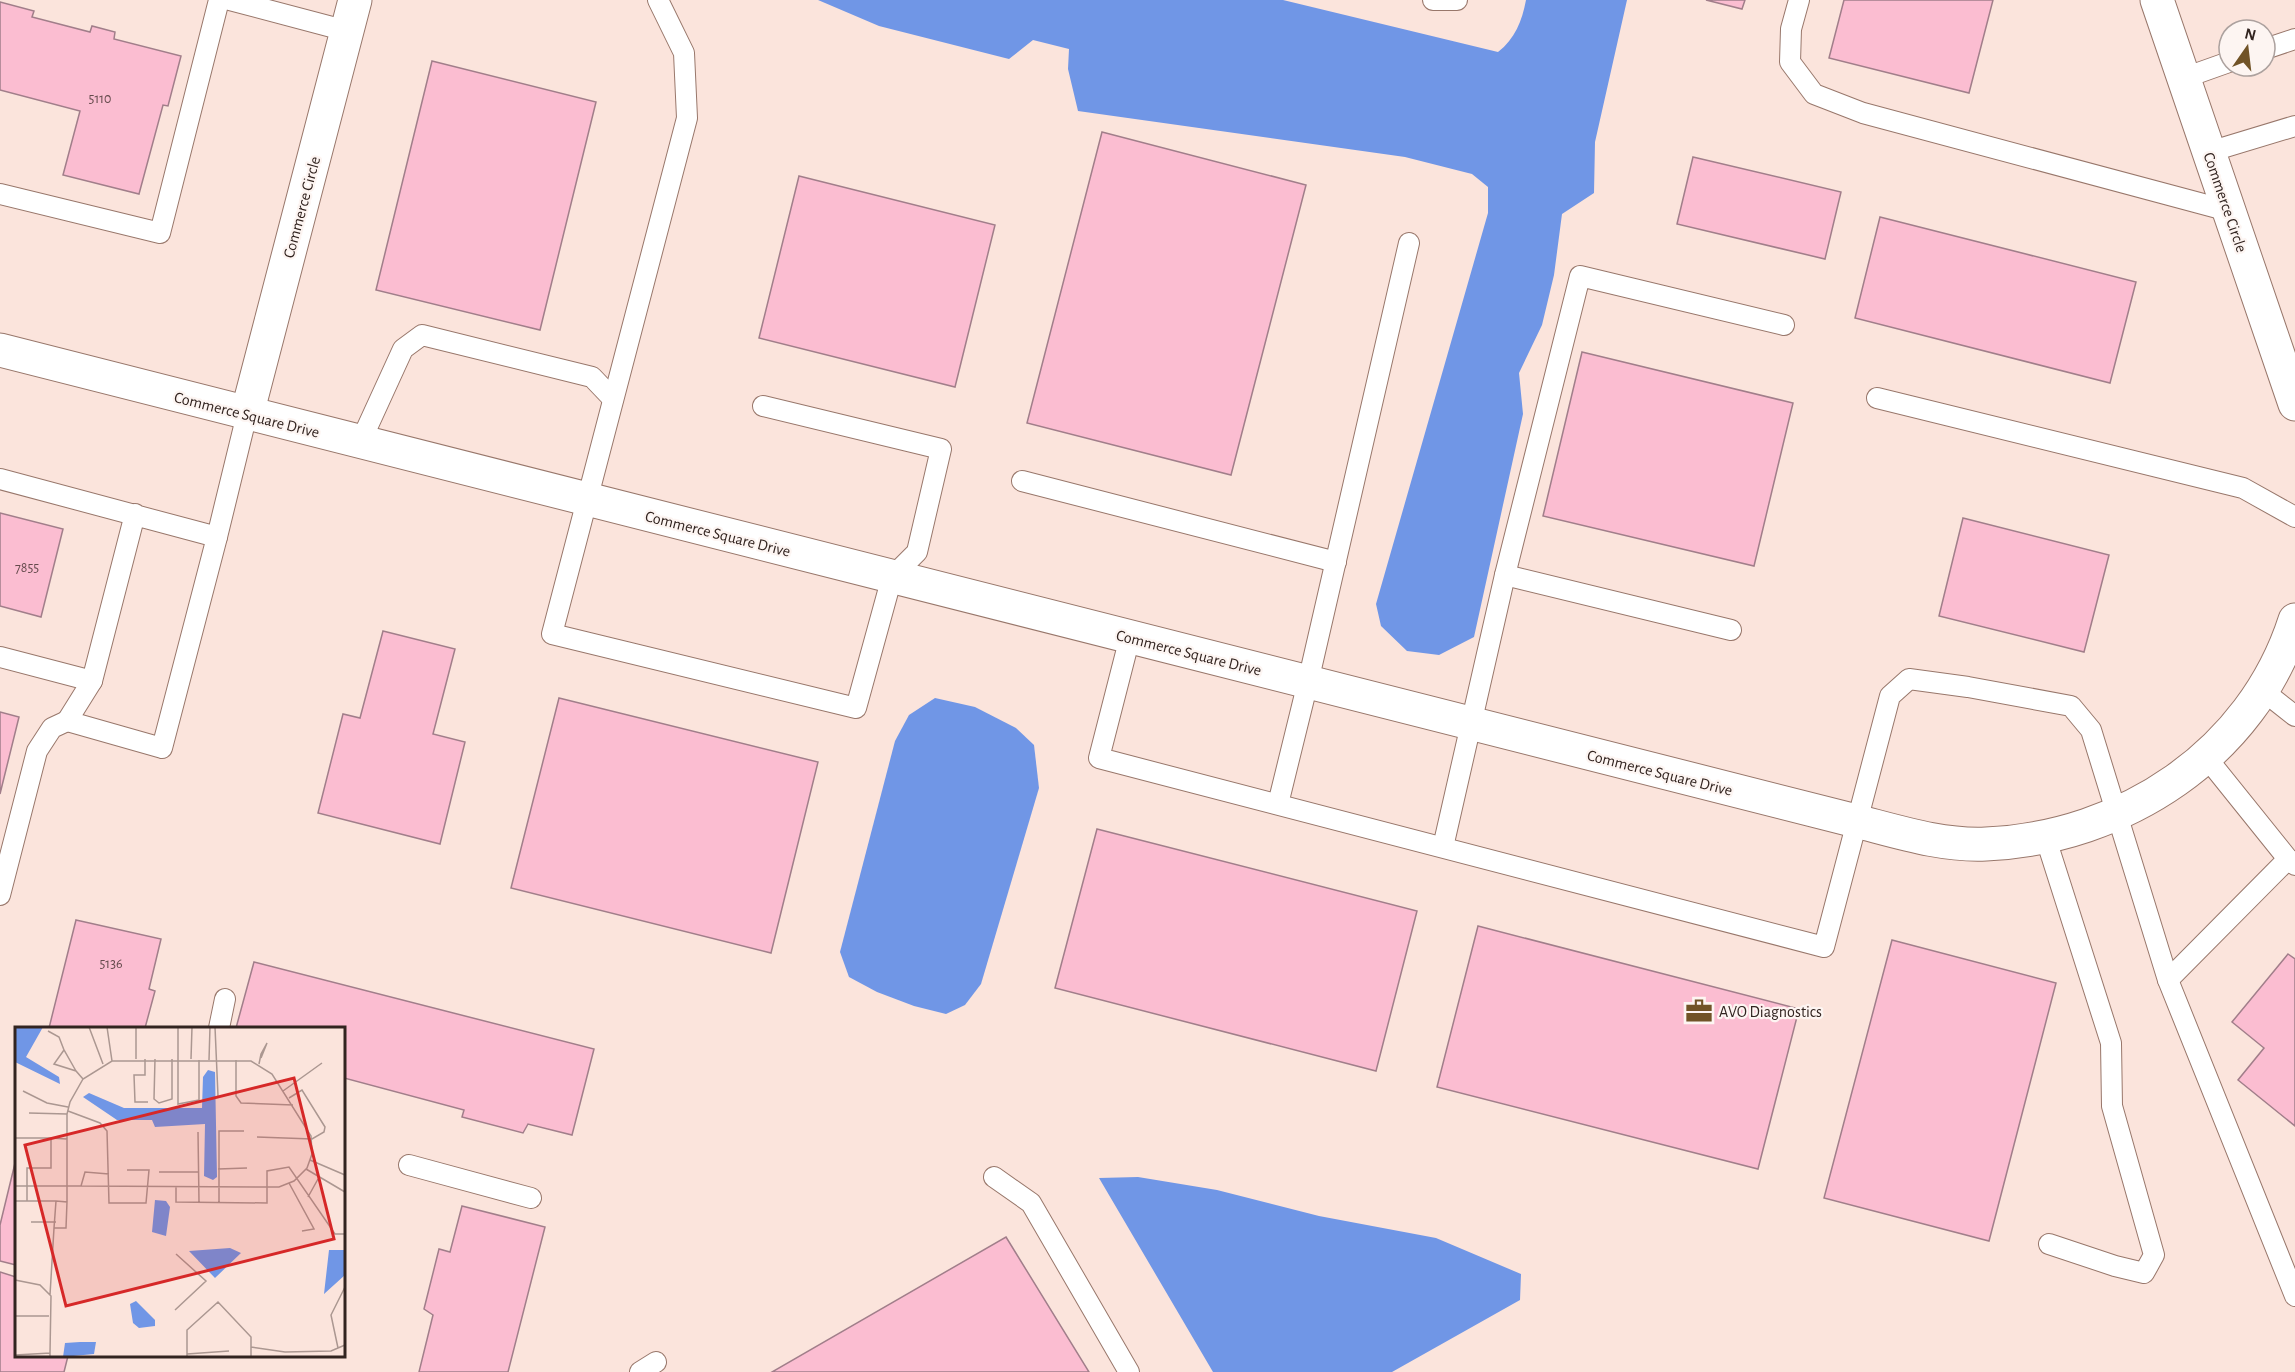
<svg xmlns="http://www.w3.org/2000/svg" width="2295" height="1372" font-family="'Alegreya Sans',sans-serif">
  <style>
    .water { fill: #7096e6 }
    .building { fill: #fbbdd1; stroke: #a17e8a; stroke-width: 1.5 }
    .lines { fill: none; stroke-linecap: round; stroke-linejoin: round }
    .service-casing { stroke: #98776b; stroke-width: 22 }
    .minor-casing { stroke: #98776b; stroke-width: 35 }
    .service { stroke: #fff; stroke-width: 20 }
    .minor { stroke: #fff; stroke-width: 33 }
    .labels { text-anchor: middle; stroke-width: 4.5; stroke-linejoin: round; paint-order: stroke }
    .number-label { font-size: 14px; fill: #644a4c }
    .street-label { font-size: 16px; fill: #322420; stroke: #fdf5f2 }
    .poi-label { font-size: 16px; fill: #322420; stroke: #fdf5f2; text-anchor: start }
    .inset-road { fill: none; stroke: #ab9791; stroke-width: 1.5 }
    .view { fill: #d62828; fill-opacity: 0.15; stroke: #d62828; stroke-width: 3 }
    .inset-edge { fill: none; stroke: #322420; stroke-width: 3 }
  </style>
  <rect width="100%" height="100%" fill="#fbe4dc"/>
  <g class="water">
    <path d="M818 0H1283L1498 52C1515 39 1522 21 1526 0H1627L1595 142 1594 193 1562 214 1554 275 1542 325 1519 373 1523 414 1474 637 1439 655 1407 651 1381 626 1376 604 1488 213V187L1472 174 1405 157 1078 111 1068 69 1069 49 1033 40 1009 59 879 26Z"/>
    <polygon points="935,698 975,707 1016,728 1034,745 1039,788 981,984 965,1005 946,1014 914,1006 877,992 849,977 840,952 895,741 909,715"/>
    <polygon points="1138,1177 1217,1190 1319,1216 1436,1238 1521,1274 1520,1300 1392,1372 1213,1372 1099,1178"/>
  </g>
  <g class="building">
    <polygon points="1706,0 1745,0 1742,9"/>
    <polygon points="1844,0 1993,0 1969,93 1829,58"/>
    <polygon points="0,2 34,11 32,17 90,32 92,26 115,32 114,39 181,56 168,106 163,105 139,194 63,175 80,111 0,90"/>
    <polygon points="432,61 596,102 540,330 376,290"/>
    <polygon points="1102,132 1306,185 1231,475 1027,423"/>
    <polygon points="1693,157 1841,192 1825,259 1677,224"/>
    <polygon points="799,176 995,225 955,387 759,338"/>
    <polygon points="1880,217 2136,282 2110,383 1855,318"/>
    <polygon points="1582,352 1793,403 1754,566 1543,516"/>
    <polygon points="0,513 63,529 41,617 0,606"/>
    <polygon points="1963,518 2109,555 2084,652 1939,616"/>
    <polygon points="383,631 455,649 433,734 465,742 440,844 318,813 343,714 360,718"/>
    <polygon points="559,698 818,762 771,953 511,888"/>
    <polygon points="0,712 19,717 0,794"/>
    <polygon points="1097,829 1417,911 1376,1071 1055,988"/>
    <polygon points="76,920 161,939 149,989 155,991 145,1028 49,1028"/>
    <polygon points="1478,926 1799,1009 1758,1169 1437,1087"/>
    <polygon points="1892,940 2056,983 1989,1241 1824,1198"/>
    <polygon points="2288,954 2295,959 2295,1126 2238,1080 2264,1048 2232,1022"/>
    <polygon points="254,962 594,1049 572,1135 528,1124 523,1133 462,1117 464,1110 344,1078 344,1028 236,1028"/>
    <polygon points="16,1159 16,1265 0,1261 0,1225"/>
    <polygon points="462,1206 545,1227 508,1372 419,1372 433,1315 424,1309 439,1249 450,1252"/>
    <polygon points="1006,1237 1089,1372 772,1372"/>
    <polygon points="0,1272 16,1277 16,1356 68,1356 64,1372 0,1372"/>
  </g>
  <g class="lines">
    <defs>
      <g id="service">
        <polyline points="230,0 347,31"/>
        <polyline points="658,0 684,53 687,118 552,634 856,708 892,577 917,552 941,449 763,406"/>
        <polyline points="1433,0 1457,0"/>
        <polyline points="1799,0 1791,29 1790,62 1814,94 1863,113 2229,211"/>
        <polyline points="2265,49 2295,39"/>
        <polyline points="2184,78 2229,62"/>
        <polyline points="2209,152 2295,126"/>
        <polyline points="0,194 160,233 219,0"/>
        <polyline points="1877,398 2243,488 2295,517"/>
        <polyline points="360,443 403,349 422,335 592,377 613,399"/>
        <polyline points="0,479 217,537 162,748 67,721 92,681 135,514"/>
        <polyline points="1022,481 1336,562"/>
        <polyline points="217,537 247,414"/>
        <polyline points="1505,575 1731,630"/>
        <polyline points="1130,637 1099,758 1824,947 1890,696 1909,679 1968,687 2071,706 2091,730 2168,980 2295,1296"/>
        <polyline points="0,657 92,681"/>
        <polyline points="2262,690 2295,716"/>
        <polyline points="2206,757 2288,859 2295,865"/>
        <polyline points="1278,804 1308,682 1409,243"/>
        <polyline points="2045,836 2111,1043 2112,1106 2154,1255 2144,1273 2115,1266 2049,1244"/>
        <polyline points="1443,847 1505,575 1580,276 1784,325"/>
        <polyline points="0,895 37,751 52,728 67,721"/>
        <polyline points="2168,980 2288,859"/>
        <polyline points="219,1028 225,999"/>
        <polyline points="409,1165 531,1198"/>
        <polyline points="994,1177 1031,1203 1129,1372"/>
        <polyline points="640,1372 656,1362"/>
      </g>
      <g id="minor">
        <polyline points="2157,0 2295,404"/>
        <path d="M0 350 1856 821C1899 832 1942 846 1986 844 2124 838 2252 754 2295 620"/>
        <polyline points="247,414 355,0"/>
      </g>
    </defs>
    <use href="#service" class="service-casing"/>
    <use href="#minor" class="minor-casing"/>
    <use href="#service" class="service"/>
    <use href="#minor" class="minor"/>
  </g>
  <defs>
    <symbol id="office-bare" viewBox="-9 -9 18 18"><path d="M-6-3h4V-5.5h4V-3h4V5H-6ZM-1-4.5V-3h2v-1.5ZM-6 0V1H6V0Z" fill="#715327" stroke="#fdf5f2" stroke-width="2.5" paint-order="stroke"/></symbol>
  </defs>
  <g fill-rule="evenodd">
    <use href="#office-bare" x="1680" y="992" width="38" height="38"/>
  </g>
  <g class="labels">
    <g class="number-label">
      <text x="100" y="103">5110</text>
      <text x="27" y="572">7855</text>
      <text x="111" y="968">5136</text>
    </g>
    <g class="street-label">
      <text transform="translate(2226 202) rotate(71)" y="6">Commerce Circle</text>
      <text transform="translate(301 207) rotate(-75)" y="6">Commerce Circle</text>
      <text transform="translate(247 414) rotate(14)" y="6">Commerce Square Drive</text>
      <text transform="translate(718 533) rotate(14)" y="6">Commerce Square Drive</text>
      <text transform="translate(1189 652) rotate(14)" y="6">Commerce Square Drive</text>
      <text transform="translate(1660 772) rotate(14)" y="6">Commerce Square Drive</text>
    </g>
    <g class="poi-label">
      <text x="1719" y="1017">AVO Diagnostics</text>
    </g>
  </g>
  <g transform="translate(15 1027)">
    <rect width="330" height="330" fill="#fbe4dc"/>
    <path d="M0 0H28L11 30 44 50 45 57 0 35ZM193 43 200 45 202 150 198 153 189 149 190 97 140 100 137 93H102L68 70 74 66 109 81H187L188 50ZM140 173 151 174 155 180 151 209 137 205ZM215 221 226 226 200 251 174 224ZM314 223H330V248L309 267ZM121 274 140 293V299L124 301 118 296 115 277ZM65 315H81L79 327 48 330 50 316Z" fill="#7096e6"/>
    <path class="inset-road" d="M74 0 88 37M92 0 97 34M163 0V77L184 73V33M200 0 203 69M33 4 44 10 49 23M121 32V0M130 32V48H119L120 75H133M140 32 139 72 144 76 157 72V32M176 32 177 0M194 33 195 0M221 33V69L226 76 278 78M244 37 246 27 252 16 246 31M61 44 49 23 39 37 61 44 68 52M8 64 32 76 53 80M268 64 307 36M53 84 85 96 92 104 94 176H131L134 143H112M14 86 52 87M183 105 184 175M242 110 297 112 309 105 310 100 287 63 274 71M0 111H36M295 133 330 148M203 142 232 141M291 142 330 165M144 145H183M274 156 299 202 287 204M0 159H66L252 160H264L279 154 292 141 297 127 296 109 257 47 236 34H97L68 52 55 75 52 87V175M66 159 70 145 94 147M161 160V175L252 176V144L274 140 320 207H330M293 170 303 152M0 174H41L52 175 51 201H39L41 174M12 174V141H36V111L52 112M204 175V104H229M16 195H41M0 253 25 258 36 269 35 326M35 268 39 201M160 283 191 254 161 227M0 289H34M236 320 270 325 316 324 330 318M323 321 316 288 330 260M172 327 214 324M0 328 35 326V329M172 330V303L203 275 236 310V330"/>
    <path class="view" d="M279 51 319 212 51 279 10 118Z"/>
    <rect width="330" height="330" class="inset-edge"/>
  </g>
  <g transform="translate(2247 48) rotate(14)"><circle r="28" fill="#fdf5f2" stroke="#aca19e" stroke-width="1.5"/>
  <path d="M0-4.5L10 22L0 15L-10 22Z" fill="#715327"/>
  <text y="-9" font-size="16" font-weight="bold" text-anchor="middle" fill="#322420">N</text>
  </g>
</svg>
